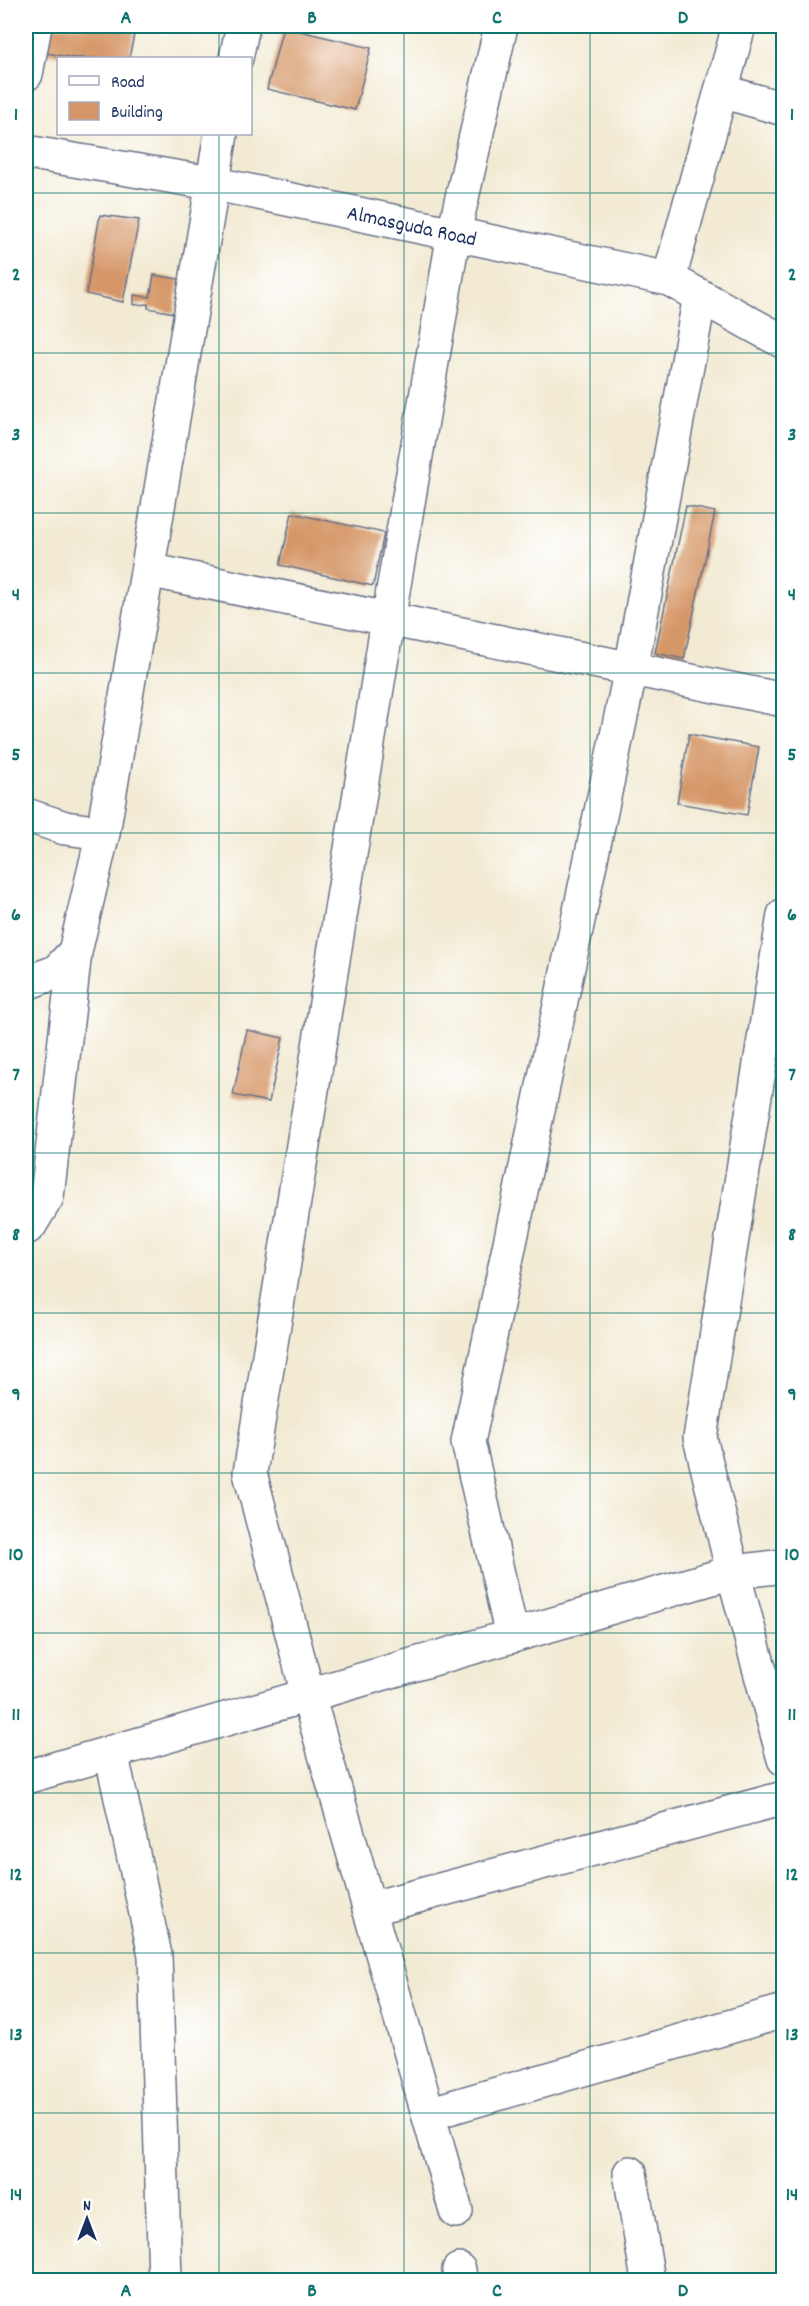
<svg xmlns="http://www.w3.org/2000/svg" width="809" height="2306" font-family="Dekko,sans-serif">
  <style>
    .building { fill: #d59767 }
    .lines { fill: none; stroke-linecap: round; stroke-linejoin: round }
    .minor-casing { stroke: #667087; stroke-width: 36 }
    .tertiary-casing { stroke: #667087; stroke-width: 36 }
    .minor { stroke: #fff; stroke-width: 33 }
    .tertiary { stroke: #fff; stroke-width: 33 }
    .grid { fill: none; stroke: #0f766e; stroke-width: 1.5; stroke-opacity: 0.55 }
    .labels { text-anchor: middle; stroke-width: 4.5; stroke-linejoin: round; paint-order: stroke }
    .street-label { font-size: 21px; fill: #1b2f5e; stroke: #fff }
    .neatline { fill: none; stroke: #0f766e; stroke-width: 2 }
    .grid-label { font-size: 20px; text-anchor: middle; font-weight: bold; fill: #0f766e }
  </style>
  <rect width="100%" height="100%" fill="#fff"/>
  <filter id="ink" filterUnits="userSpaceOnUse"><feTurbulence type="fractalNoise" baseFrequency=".0167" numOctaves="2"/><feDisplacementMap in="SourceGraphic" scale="12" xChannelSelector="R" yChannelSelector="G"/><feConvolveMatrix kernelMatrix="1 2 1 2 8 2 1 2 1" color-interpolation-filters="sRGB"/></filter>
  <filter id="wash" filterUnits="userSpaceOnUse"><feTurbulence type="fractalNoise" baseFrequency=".008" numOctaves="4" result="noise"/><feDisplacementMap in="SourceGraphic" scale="24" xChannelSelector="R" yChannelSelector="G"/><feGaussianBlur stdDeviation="1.35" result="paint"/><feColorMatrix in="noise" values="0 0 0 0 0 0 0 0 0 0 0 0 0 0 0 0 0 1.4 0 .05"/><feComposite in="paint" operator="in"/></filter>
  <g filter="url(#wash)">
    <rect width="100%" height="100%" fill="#f2ead3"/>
    <g id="blocks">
      <g class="building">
        <polygon points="46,26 136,26 129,58 75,58 40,52"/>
        <polygon points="283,27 371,48 355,110 267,89"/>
        <polygon points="100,215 139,220 123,302 86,294"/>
        <polygon points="154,275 179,279 174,313 148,308 148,304 134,305 134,295 150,297"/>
        <polygon points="686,506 715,512 684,659 655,653"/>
        <polygon points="292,513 384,533 373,586 280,565"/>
        <polygon points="689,734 759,747 747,815 677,803"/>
        <polygon points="247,1030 283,1038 269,1102 233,1095"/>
      </g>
    </g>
  </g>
  <g filter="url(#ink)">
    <use href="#blocks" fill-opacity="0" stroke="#667087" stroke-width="1.5"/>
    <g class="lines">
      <defs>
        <g id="minor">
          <polyline points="236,58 243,26"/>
          <polyline points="26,74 35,26"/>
          <polyline points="721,91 784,109"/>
          <polyline points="669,279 739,26"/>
          <polyline points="148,570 784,700"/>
          <polyline points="26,815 65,828 103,833"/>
          <polyline points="784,915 700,1438 733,1572 784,1759"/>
          <polyline points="26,983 56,972 75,952"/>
          <polyline points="26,1228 30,1225 47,1197 75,952 103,833 221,134"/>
          <polyline points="512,1636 468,1442 631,669 700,296"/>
          <polyline points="111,1752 155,1955 165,2280"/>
          <polyline points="26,1777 733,1572 784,1566"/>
          <polyline points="369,1909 784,1798"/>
          <polyline points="428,2114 784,2011"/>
          <polyline points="630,2173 648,2280"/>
          <polyline points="456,2211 308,1695 250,1473 388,620 454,233 501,26"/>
          <polyline points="459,2270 460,2280"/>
        </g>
        <polyline id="tertiary" points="26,152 211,183 669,279 784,342"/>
      </defs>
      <use href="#minor" class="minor-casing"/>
      <use href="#tertiary" class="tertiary-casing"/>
      <use href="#minor" class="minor"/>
      <use href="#tertiary" class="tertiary"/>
    </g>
  </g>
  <path class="grid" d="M219 26V58M404 26V2280M590 26V2280M219 134V2280M26 193H784M26 353H784M26 513H784M26 673H784M26 833H784M26 993H784M26 1153H784M26 1313H784M26 1473H784M26 1633H784M26 1793H784M26 1953H784M26 2113H784"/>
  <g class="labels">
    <g class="street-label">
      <text transform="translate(412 225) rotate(12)" y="7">Almasguda Road</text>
    </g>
  </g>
  <rect width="809" height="2306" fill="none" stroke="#fff" stroke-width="66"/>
  <rect x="57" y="57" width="195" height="78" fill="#ffffff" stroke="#a4acbf" stroke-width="1.5"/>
  <rect x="69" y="76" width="30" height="9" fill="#ffffff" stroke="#a4acbf" stroke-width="1.5"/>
  <text x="111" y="87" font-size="18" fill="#1b2f5e">Road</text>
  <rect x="69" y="102" width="30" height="18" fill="#d59767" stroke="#a4acbf" stroke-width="1.5"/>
  <text x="111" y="117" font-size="18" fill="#1b2f5e">Building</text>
  <g transform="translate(87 2219)" stroke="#ffffff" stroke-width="4.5" paint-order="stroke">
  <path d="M0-4.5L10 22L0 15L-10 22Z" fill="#1b2f5e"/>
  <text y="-9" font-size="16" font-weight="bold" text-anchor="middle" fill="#1b2f5e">N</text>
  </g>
  <rect x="33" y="33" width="743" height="2240" class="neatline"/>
  <g class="grid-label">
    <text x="126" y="23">A</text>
    <text x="312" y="23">B</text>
    <text x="497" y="23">C</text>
    <text x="683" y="23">D</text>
    <text x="16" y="120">1</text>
    <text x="792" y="120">1</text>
    <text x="16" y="280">2</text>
    <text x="792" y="280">2</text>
    <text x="16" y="440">3</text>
    <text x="792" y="440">3</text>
    <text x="16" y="600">4</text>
    <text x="792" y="600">4</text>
    <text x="16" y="760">5</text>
    <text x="792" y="760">5</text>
    <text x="16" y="920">6</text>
    <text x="792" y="920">6</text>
    <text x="16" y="1080">7</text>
    <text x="792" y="1080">7</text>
    <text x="16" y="1240">8</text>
    <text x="792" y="1240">8</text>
    <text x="16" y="1400">9</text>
    <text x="792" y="1400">9</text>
    <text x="16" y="1560">10</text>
    <text x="792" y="1560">10</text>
    <text x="16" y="1720">11</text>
    <text x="792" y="1720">11</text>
    <text x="16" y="1880">12</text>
    <text x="792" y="1880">12</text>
    <text x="16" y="2040">13</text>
    <text x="792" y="2040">13</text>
    <text x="16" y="2200">14</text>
    <text x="792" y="2200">14</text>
    <text x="126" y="2296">A</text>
    <text x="312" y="2296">B</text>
    <text x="497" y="2296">C</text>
    <text x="683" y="2296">D</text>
  </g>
</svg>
